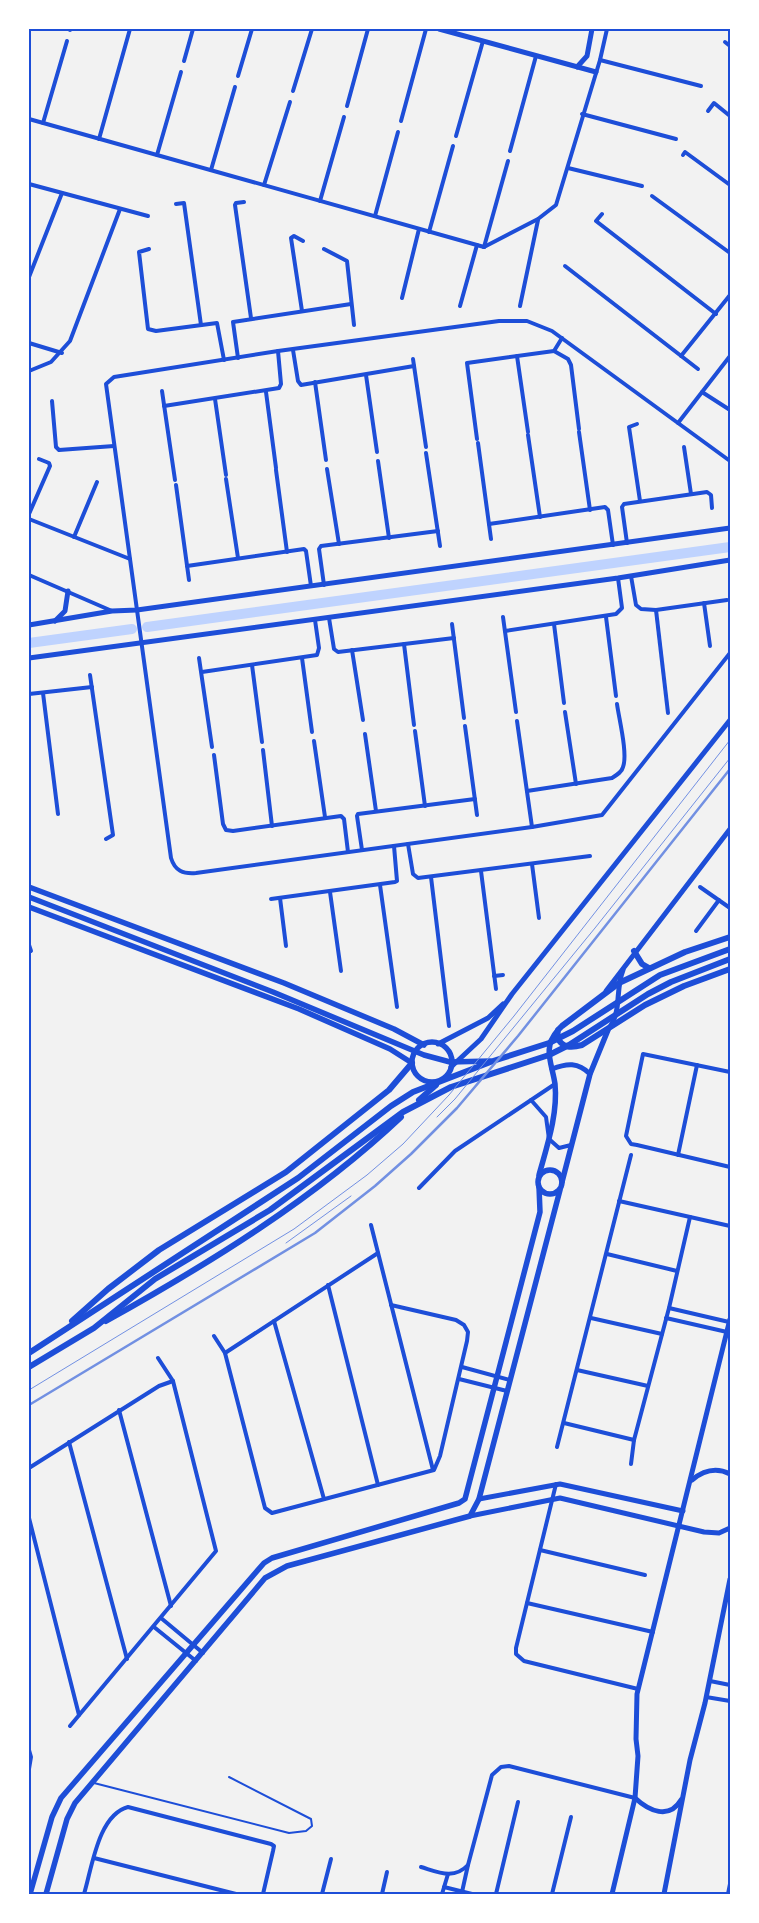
<svg xmlns="http://www.w3.org/2000/svg" width="759" height="1923" font-family="'Archivo Narrow',sans-serif">
  <style>
    .lines { fill: none; stroke-linecap: round; stroke-linejoin: round }
    .canal { stroke: #bfd3fe; stroke-width: 10 }
    .service { stroke: #1d4ed8; stroke-width: 2 }
    .minor { stroke: #1d4ed8; stroke-width: 4 }
    .tertiary { stroke: #1d4ed8; stroke-width: 5 }
    .secondary { stroke: #1d4ed8; stroke-width: 5.5 }
    .primary { stroke: #1d4ed8; stroke-width: 6 }
    .tram { stroke: #7290e2; stroke-width: 1 }
    .rail { stroke: #7290e2; stroke-width: 2.5 }
    .neatline { fill: none; stroke: #1d4ed8; stroke-width: 2 }
  </style>
  <rect width="100%" height="100%" fill="#f2f2f2"/>
  <g class="lines">
    <g class="canal">
      <polyline points="147,627 730,547"/>
      <polyline points="29,643 132,629"/>
    </g>
    <polyline class="service" points="94,1783 289,1833 306,1831 312,1826 311,1819 229,1777"/>
    <g class="minor">
      <polyline points="70,30 70,29"/>
      <polyline points="725,42 730,46"/>
      <polyline points="600,60 701,86"/>
      <polyline points="184,61 193,29"/>
      <polyline points="238,76 252,29"/>
      <polyline points="293,91 312,29"/>
      <polyline points="347,106 368,29"/>
      <polyline points="708,111 714,103 730,116"/>
      <polyline points="582,114 676,139"/>
      <polyline points="29,119 484,247"/>
      <polyline points="401,121 426,29"/>
      <polyline points="43,123 67,41"/>
      <polyline points="456,136 483,41"/>
      <polyline points="99,139 130,29"/>
      <polyline points="510,151 536,56"/>
      <polyline points="157,155 181,72"/>
      <polyline points="683,155 685,152 730,185"/>
      <polyline points="568,168 642,186"/>
      <polyline points="211,170 235,87"/>
      <polyline points="29,184 148,216"/>
      <polyline points="264,185 290,102"/>
      <polyline points="652,196 730,253"/>
      <polyline points="320,201 344,117"/>
      <polyline points="244,202 236,203 235,205 251,318"/>
      <polyline points="176,204 184,203 201,325"/>
      <polyline points="602,214 596,221 716,314"/>
      <polyline points="375,216 398,132"/>
      <polyline points="429,232 453,146"/>
      <polyline points="484,247 538,219 556,205 600,60 607,29"/>
      <polyline points="484,247 508,161"/>
      <polyline points="149,249 139,252 148,329 156,331 217,323 224,360"/>
      <polyline points="324,249 347,261 354,325"/>
      <polyline points="565,266 698,369"/>
      <polyline points="29,277 62,193"/>
      <polyline points="402,298 419,229"/>
      <polyline points="460,306 477,245"/>
      <polyline points="520,306 538,220"/>
      <polyline points="302,311 291,238 294,236 303,241"/>
      <polyline points="29,343 62,353"/>
      <polyline points="293,350 298,381 301,385 414,366"/>
      <polyline points="554,351 568,359 571,365 579,429"/>
      <polyline points="517,356 528,432"/>
      <polyline points="681,356 730,295"/>
      <polyline points="238,358 233,322 351,304"/>
      <polyline points="413,359 426,447"/>
      <polyline points="29,371 51,362 70,341 120,209"/>
      <polyline points="366,375 377,452"/>
      <polyline points="315,382 326,460"/>
      <polyline points="162,391 175,480"/>
      <polyline points="266,392 276,468"/>
      <polyline points="702,392 730,410"/>
      <polyline points="215,399 226,475"/>
      <polyline points="52,401 56,447 59,450 114,446"/>
      <polyline points="164,406 279,388 281,384 278,351"/>
      <polyline points="678,423 730,356"/>
      <polyline points="637,424 629,427 640,501"/>
      <polyline points="579,432 590,510"/>
      <polyline points="528,435 540,517"/>
      <polyline points="477,439 467,363 554,351 562,338"/>
      <polyline points="478,443 491,539"/>
      <polyline points="684,447 691,494"/>
      <polyline points="426,453 440,546"/>
      <polyline points="378,461 389,538"/>
      <path d="M730 461 552 331 527 321H499L278 351 114 377 106 384 171 858C175 871 183 874 196 873L532 827 602 815 730 653"/>
      <polyline points="327,469 339,544"/>
      <polyline points="276,470 287,552"/>
      <polyline points="226,479 238,558"/>
      <polyline points="176,485 189,580"/>
      <polyline points="29,514 50,466 49,463 39,459"/>
      <polyline points="29,519 130,559"/>
      <polyline points="489,524 605,507 608,510 613,545"/>
      <polyline points="74,537 97,482"/>
      <polyline points="627,543 622,507 624,504 707,492 711,495 712,508"/>
      <polyline points="187,566 304,549 306,551 311,586"/>
      <polyline points="29,575 112,611"/>
      <polyline points="631,576 636,605 641,609 656,610 727,600"/>
      <polyline points="324,585 319,549 321,546 438,531"/>
      <polyline points="704,603 710,646"/>
      <polyline points="656,610 668,713"/>
      <polyline points="503,617 516,712"/>
      <polyline points="606,617 616,696"/>
      <polyline points="329,618 334,649 338,652 454,638"/>
      <polyline points="452,624 464,718"/>
      <polyline points="554,624 564,703"/>
      <polyline points="505,631 616,614 622,608 618,578"/>
      <polyline points="404,644 414,725"/>
      <polyline points="352,650 363,720"/>
      <polyline points="199,658 212,747"/>
      <polyline points="302,658 312,732"/>
      <polyline points="252,665 262,742"/>
      <polyline points="202,672 317,655 319,648 315,620"/>
      <polyline points="90,675 113,835 106,839"/>
      <polyline points="43,693 58,814"/>
      <polyline points="29,694 92,687"/>
      <polyline points="565,712 576,784"/>
      <polyline points="517,721 532,827"/>
      <polyline points="465,726 477,815"/>
      <polyline points="415,731 425,806"/>
      <polyline points="365,734 376,811"/>
      <polyline points="314,741 325,817"/>
      <polyline points="263,750 272,826"/>
      <polyline points="214,755 223,824 226,830 233,831 341,816 344,819 348,852"/>
      <path d="M527 791 612 778C617 775 622 772 623 767 628 754 619 719 617 704"/>
      <polyline points="408,844 413,874 418,878 590,856"/>
      <polyline points="362,850 357,816 358,814 475,799"/>
      <polyline points="532,864 539,918"/>
      <polyline points="481,871 496,989"/>
      <polyline points="431,877 449,1026"/>
      <polyline points="380,885 397,1007"/>
      <polyline points="700,887 730,908"/>
      <polyline points="330,892 341,971"/>
      <polyline points="280,898 286,946"/>
      <polyline points="271,899 395,882 397,881 394,846"/>
      <polyline points="696,931 719,900"/>
      <polyline points="29,945 31,951"/>
      <polyline points="494,976 503,975"/>
      <polyline points="730,1072 643,1054 626,1136 631,1144 637,1145 730,1167"/>
      <polyline points="531,1100 546,1117 549,1139 559,1148 571,1145"/>
      <polyline points="678,1155 697,1065"/>
      <polyline points="419,1188 455,1151 555,1084"/>
      <polyline points="619,1201 730,1226"/>
      <polyline points="371,1225 433,1470"/>
      <polyline points="607,1254 677,1271"/>
      <polyline points="328,1285 378,1485"/>
      <polyline points="669,1308 729,1322"/>
      <polyline points="591,1318 662,1334"/>
      <polyline points="666,1318 727,1332"/>
      <polyline points="274,1321 324,1499"/>
      <polyline points="214,1336 225,1353 265,1508 272,1513 434,1470 440,1456 467,1341 468,1332 464,1325 456,1320 391,1305"/>
      <polyline points="225,1353 378,1253"/>
      <polyline points="462,1367 510,1380"/>
      <polyline points="577,1370 648,1386"/>
      <polyline points="459,1379 507,1391"/>
      <polyline points="119,1410 171,1606"/>
      <polyline points="564,1423 634,1440"/>
      <polyline points="69,1442 127,1659"/>
      <polyline points="557,1447 631,1155"/>
      <polyline points="631,1464 634,1440 669,1308 690,1217"/>
      <polyline points="29,1468 159,1386 173,1381"/>
      <polyline points="556,1484 516,1648 516,1654 524,1661 638,1689"/>
      <polyline points="29,1518 79,1715"/>
      <polyline points="540,1550 645,1575"/>
      <polyline points="527,1603 653,1632"/>
      <polyline points="161,1618 203,1653"/>
      <polyline points="154,1627 196,1661"/>
      <polyline points="710,1681 730,1685"/>
      <polyline points="706,1697 730,1701"/>
      <polyline points="70,1726 216,1551 173,1381 158,1358"/>
      <polyline points="29,1750 31,1757 29,1769"/>
      <polyline points="94,1858 236,1894"/>
      <path d="M421 1867C438 1872 454 1880 468 1865L492 1775 501 1767 509 1766 635 1798"/>
      <polyline points="444,1887 472,1894"/>
      <polyline points="462,1892 468,1865"/>
      <path d="M84 1894C92 1868 98 1815 128 1807L271 1844 274 1846 273 1851 263 1894"/>
      <polyline points="322,1894 331,1859"/>
      <polyline points="382,1894 387,1872"/>
      <polyline points="442,1894 448,1874"/>
      <polyline points="496,1894 518,1802"/>
      <polyline points="552,1894 571,1817"/>
      <polyline points="728,1894 730,1884"/>
    </g>
    <g class="tertiary">
      <polyline points="439,29 596,72"/>
      <polyline points="577,67 587,56 592,29"/>
      <polyline points="55,621 65,611 68,591"/>
      <polyline points="29,625 112,611 137,610 730,528"/>
      <polyline points="29,658 618,578 730,560"/>
      <polyline points="606,991 730,829"/>
      <path d="M610 1027C622 1009 615 990 623 970"/>
      <polyline points="438,1044 488,1018 503,1004"/>
      <polyline points="451,1067 481,1039 512,994 730,720"/>
      <path d="M552 1069C567 1063 578 1062 590 1074"/>
      <path d="M692 1480C704 1470 716 1467 730 1474"/>
      <polyline points="479,1499 560,1484 683,1511"/>
      <polyline points="470,1516 560,1498 704,1532 719,1533 730,1528"/>
      <path d="M635 1798C649 1811 669 1820 681 1800"/>
      <polyline points="612,1894 635,1798 638,1756 636,1739 637,1694 730,1319"/>
      <polyline points="664,1894 690,1760 705,1703 730,1579"/>
    </g>
    <g class="secondary">
      <polyline points="29,887 284,983 394,1029 424,1045"/>
      <polyline points="29,897 273,992 424,1055 450,1062 490,1061"/>
      <polyline points="29,907 299,1009 390,1049 412,1063"/>
      <circle cx="432" cy="1062" r="20"/>
      <circle cx="550" cy="1182" r="12"/>
      <path d="M539 1175C547 1146 558 1114 555 1084 552 1063 542 1048 558 1030"/>
      <polyline points="562,1182 590,1074 608,1030"/>
      <polyline points="30,1894 52,1817 61,1798 264,1563 272,1558 459,1503 465,1499 540,1212 539,1187"/>
      <polyline points="46,1894 67,1819 75,1803 265,1578 287,1566 470,1516 479,1499 560,1190"/>
    </g>
    <g class="primary">
      <path d="M730 937 685 952 619 983 562 1026 558 1030 557 1037C562 1048 571 1048 582 1045L645 1005 684 986 730 969"/>
      <polyline points="634,951 642,964 649,968"/>
      <polyline points="419,1100 436,1085"/>
      <polyline points="72,1321 108,1289 159,1250 286,1172 389,1090 412,1063"/>
      <path d="M106 1321C210 1263 314 1199 401 1117"/>
      <polyline points="29,1353 298,1178 391,1106 413,1092 493,1061 549,1043 573,1031 660,975 730,949"/>
      <polyline points="29,1367 94,1328 155,1279 270,1210 403,1112 451,1087 549,1055 569,1045 648,994 671,982 730,959"/>
    </g>
    <g class="tram">
      <polyline points="437,1117 455,1099 595,928 730,758"/>
      <polyline points="286,1243 351,1196"/>
      <polyline points="29,1390 294,1229 367,1175 403,1144 449,1095 514,1016 730,740"/>
    </g>
    <polyline class="rail" points="29,1405 315,1233 375,1186 411,1154 457,1108 518,1036 730,769"/>
  </g>
  <rect width="759" height="1923" fill="none" stroke="#ffffff" stroke-width="60"/>
  <rect x="30" y="30" width="699" height="1863" class="neatline"/>
</svg>
